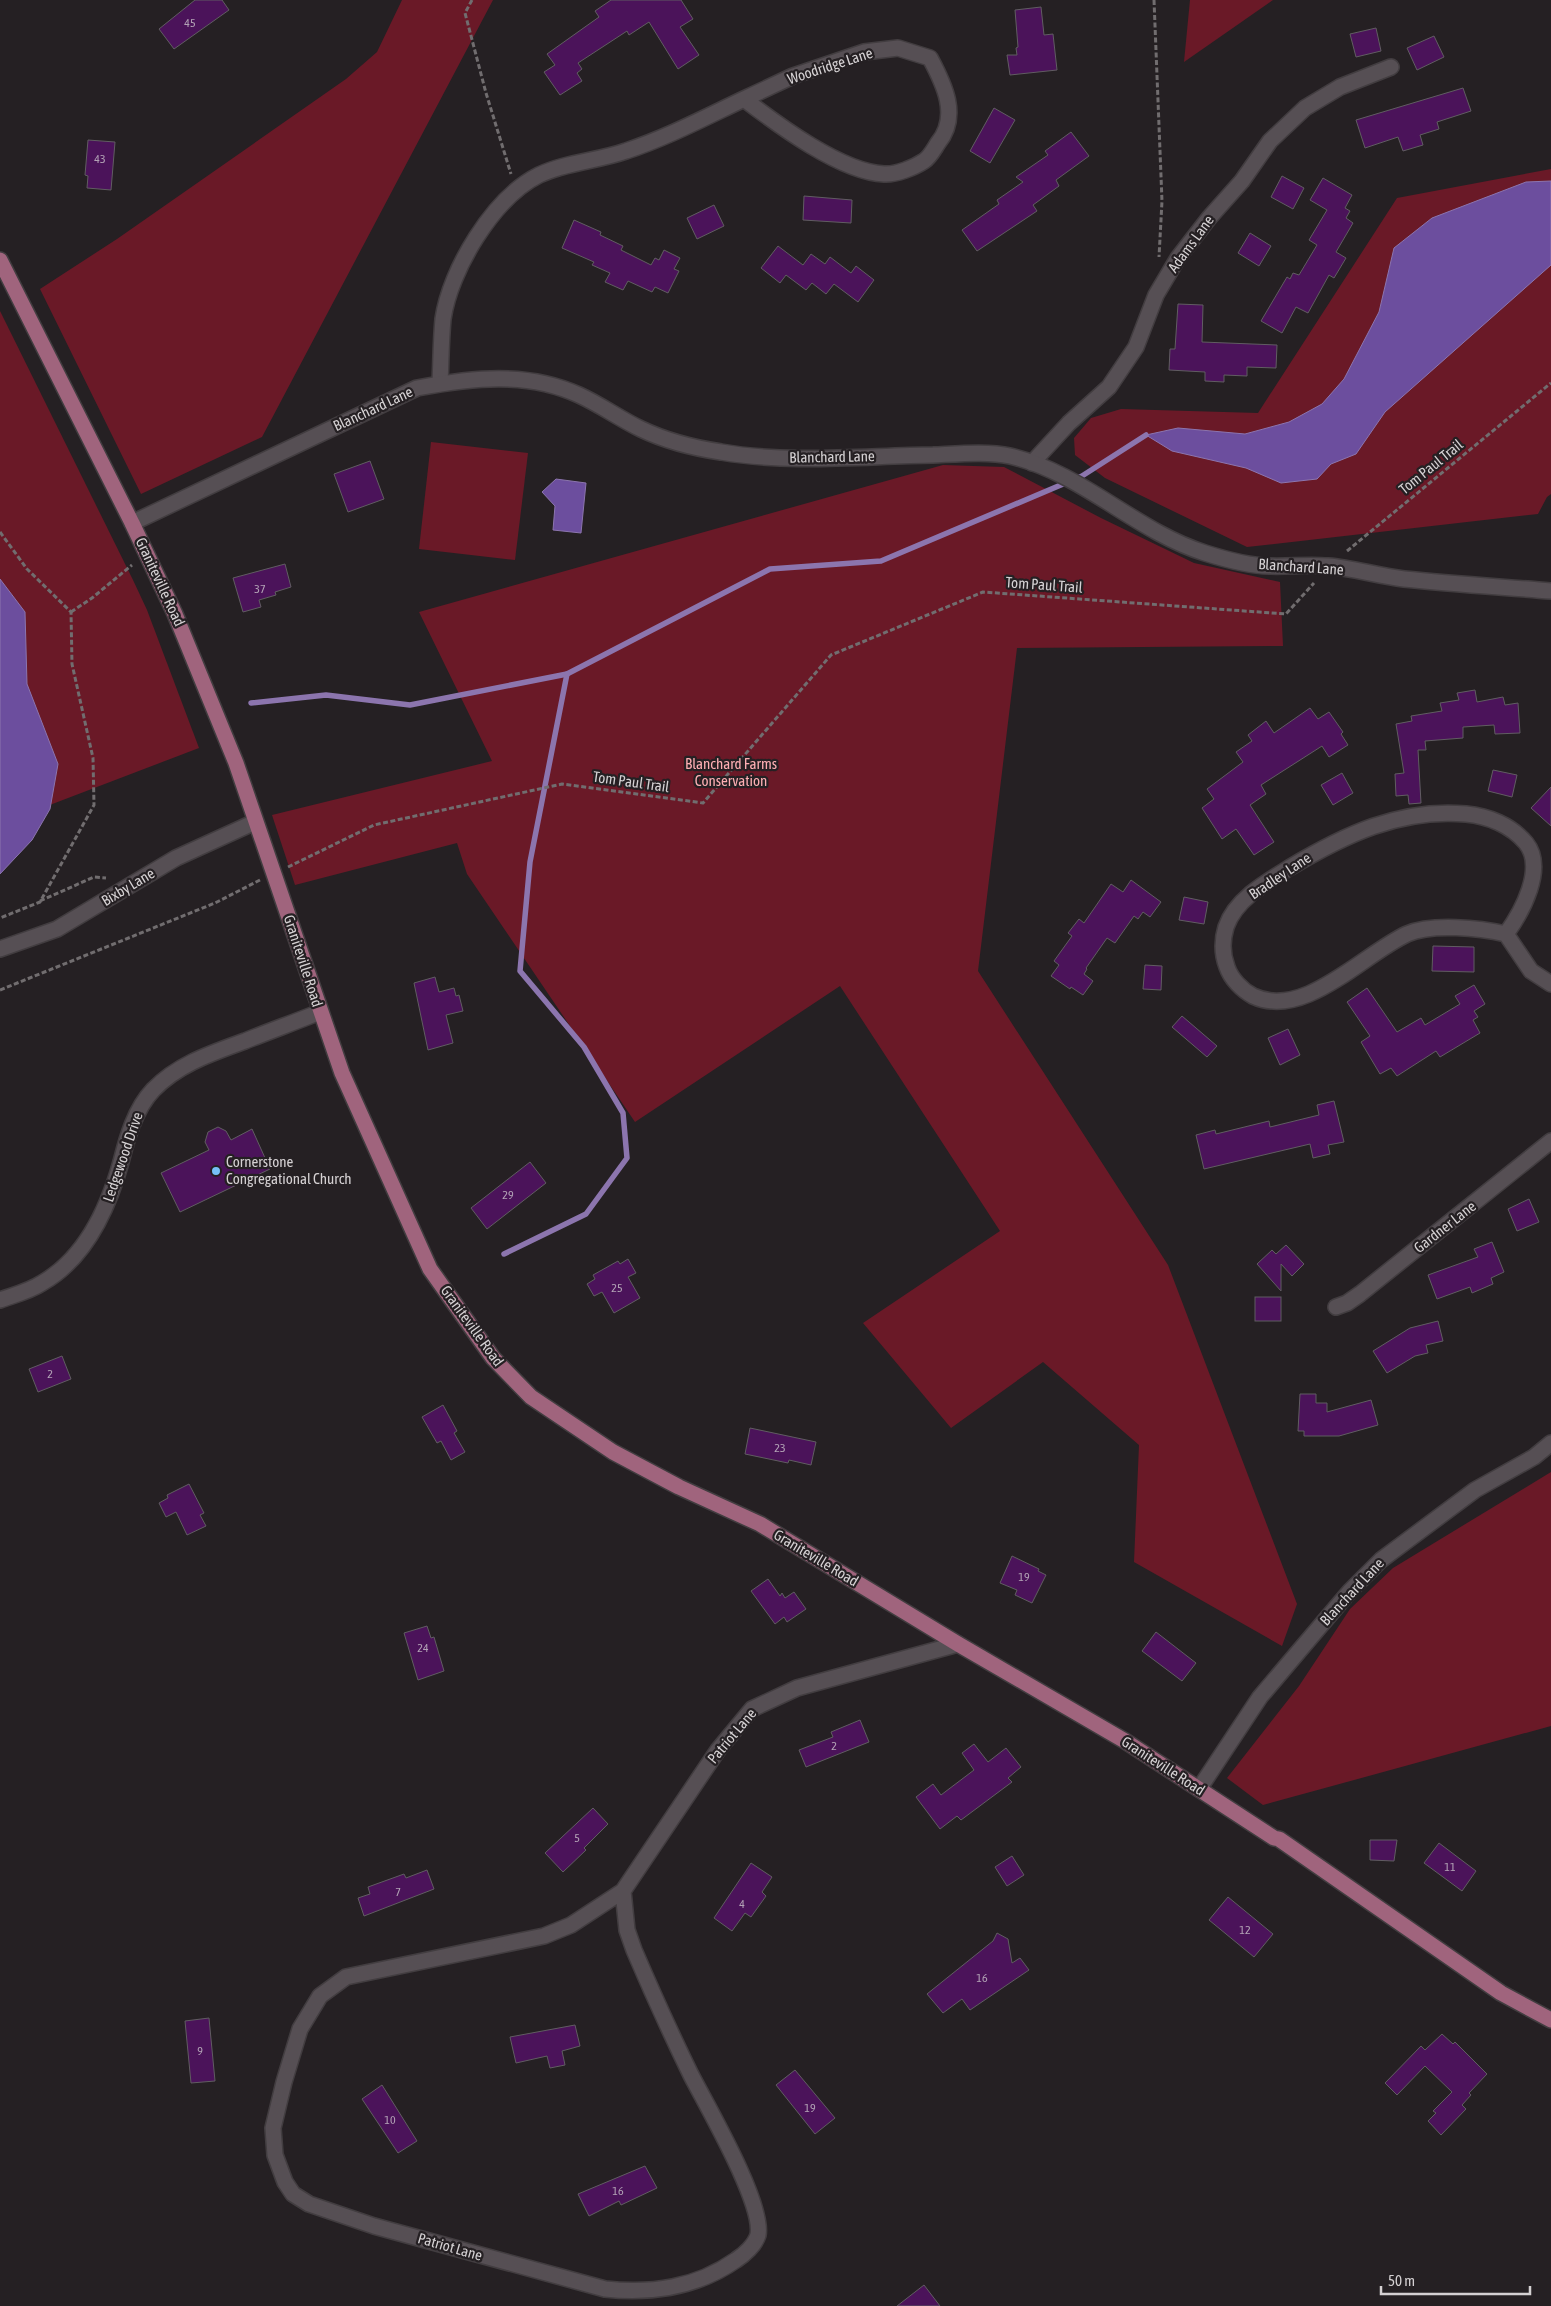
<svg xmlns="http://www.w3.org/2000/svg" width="1551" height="2306" font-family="'Asap Condensed',sans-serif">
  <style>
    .green { fill: #6a1927 }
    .water { fill: #6c4e9e; stroke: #8c75ae }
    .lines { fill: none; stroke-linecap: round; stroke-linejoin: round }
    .stream { stroke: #8c75ae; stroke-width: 5.5 }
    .building { fill: #4b135a; stroke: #615d62 }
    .minor-casing { stroke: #423d40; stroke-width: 18 }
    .major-casing { stroke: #423d40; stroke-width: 18 }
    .path { stroke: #716d6f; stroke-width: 3; stroke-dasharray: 5 2.5; stroke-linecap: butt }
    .minor { stroke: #564f54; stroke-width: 15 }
    .major { stroke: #a0647d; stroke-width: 15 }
    .poi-dot { fill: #76c0f7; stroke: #252023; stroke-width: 2 }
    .labels { text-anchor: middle; stroke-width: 4.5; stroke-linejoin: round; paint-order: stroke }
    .number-label { font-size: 12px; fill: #b2a2b5 }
    .street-label { font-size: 15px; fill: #d5d1d3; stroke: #252023 }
    .park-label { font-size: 15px; fill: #feaeb3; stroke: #252023 }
    .poi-label { font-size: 15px; fill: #d5d1d3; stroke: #252023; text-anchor: start }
  </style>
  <rect width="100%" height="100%" fill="#252023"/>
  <g class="green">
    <polygon points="402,0 493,0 262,437 141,494 40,289 117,239 346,79 377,52"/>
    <polygon points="1190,0 1273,0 1184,62"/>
    <polygon points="1551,169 1551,494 1547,497 1538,514 1247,547 1105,478 1075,455 1074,438 1091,418 1121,409 1258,413 1397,198"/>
    <polygon points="0,311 133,580 147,610 199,748 0,824"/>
    <polygon points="431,442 528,453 515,560 419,549"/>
    <polygon points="943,465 1004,467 1101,518 1194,563 1280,582 1283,646 1017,648 978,971 1168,1265 1297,1604 1282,1646 1134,1562 1139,1445 1043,1362 951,1428 863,1323 1000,1231 840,986 635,1122 467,874 457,843 295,885 272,815 492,761 419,612"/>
    <polygon points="1551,1472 1551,1726 1263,1805 1227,1778 1299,1686 1350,1609 1393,1568"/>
  </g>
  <g class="water">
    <polygon points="1551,181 1551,265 1385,412 1356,454 1331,464 1317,479 1281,483 1246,468 1172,451 1146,435 1178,428 1245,434 1289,422 1322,404 1344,379 1379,312 1394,248 1432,218 1526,182"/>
    <polygon points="556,479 586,483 581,533 553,530 555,506 542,492"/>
    <polygon points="0,579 25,612 27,684 58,764 50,809 32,840 0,874"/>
  </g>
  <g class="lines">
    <g class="stream">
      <polyline points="251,703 326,695 410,705 567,674 770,569 881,561 1082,476 1146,435"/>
      <polyline points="504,1254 586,1214 627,1158 623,1113 584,1047 520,971 530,862 567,674"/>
    </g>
  </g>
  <g class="building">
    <polygon points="195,0 222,0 229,10 174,49 159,29"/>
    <polygon points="611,0 681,0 693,19 680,27 699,55 678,69 649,22 629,35 627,31 578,63 582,69 577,73 582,81 560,95 544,72 555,65 547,54 599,17 595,11"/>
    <polygon points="1041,7 1044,35 1053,34 1057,70 1010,75 1007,55 1017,55 1016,48 1018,47 1015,10"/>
    <polygon points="1376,28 1381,51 1356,57 1350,34"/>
    <polygon points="1434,36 1444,57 1417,70 1407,48"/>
    <polygon points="1463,88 1471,111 1437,122 1439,129 1420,135 1423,145 1403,151 1398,137 1365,148 1356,120"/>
    <polygon points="994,108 1015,120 990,163 970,151"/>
    <polygon points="1071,132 1089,156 1056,180 1059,186 1033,205 1037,211 977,251 962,230 999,204 997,200 1023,182 1016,177 1048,155 1045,151"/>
    <polygon points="88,140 115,142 111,190 87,188 88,176 85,175"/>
    <polygon points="1282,176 1304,188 1293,209 1271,197"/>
    <polygon points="1323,178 1352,195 1345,208 1350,211 1346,218 1353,223 1336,252 1346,258 1334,278 1329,275 1308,313 1296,307 1282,333 1261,321 1287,277 1290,279 1293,273 1299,275 1317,245 1309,240 1327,210 1310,200"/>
    <polygon points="804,196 852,200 851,223 803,220"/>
    <polygon points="714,205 724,226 697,239 687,218"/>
    <polygon points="574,220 601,232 600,235 623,246 621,250 651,265 655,258 659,260 664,250 680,258 674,269 679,271 668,293 655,287 652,292 628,281 623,290 605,282 610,273 592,265 594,262 562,248"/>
    <polygon points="1250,233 1271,246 1259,266 1238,253"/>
    <polygon points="778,246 803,265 811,254 825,264 830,257 851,273 856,266 874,280 858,302 834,284 826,294 812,283 806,290 786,275 780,283 761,268"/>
    <polygon points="1178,304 1203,305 1202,342 1277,345 1276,368 1247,367 1247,376 1224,375 1224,382 1205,381 1205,372 1169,370 1170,349 1175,349"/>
    <polygon points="370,461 384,499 348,512 334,474"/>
    <polygon points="285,564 291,587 275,592 276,595 259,600 261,607 243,612 233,578"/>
    <polygon points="1475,690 1477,702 1503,697 1505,705 1518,703 1520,733 1495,734 1494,725 1463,727 1463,738 1425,741 1426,750 1418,750 1421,803 1409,804 1408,795 1396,796 1395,774 1404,773 1396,724 1412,721 1411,716 1442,711 1440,703 1459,700 1457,693"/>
    <polygon points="1310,708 1318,719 1329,712 1343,732 1341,734 1348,745 1329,757 1322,746 1261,785 1266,794 1250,805 1274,842 1254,855 1236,829 1222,839 1202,808 1214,799 1207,789 1243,762 1236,752 1252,741 1248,735 1266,721 1274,733"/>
    <polygon points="1493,770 1517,775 1512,797 1488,791"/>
    <polygon points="1342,773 1353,793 1333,805 1321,785"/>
    <polygon points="1551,787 1551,826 1531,808"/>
    <polygon points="1131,880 1161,902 1150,917 1143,912 1138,919 1134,916 1115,943 1107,938 1086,968 1087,969 1084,974 1093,981 1083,995 1071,987 1070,989 1051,976 1059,965 1054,961 1072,936 1068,933 1079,919 1084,923 1111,884 1123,892"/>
    <polygon points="1184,897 1208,902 1204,924 1179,920"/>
    <polygon points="1433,946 1474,947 1474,972 1432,971"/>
    <polygon points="1145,965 1162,966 1161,990 1143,989"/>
    <polygon points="435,977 439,992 454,988 456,996 459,995 463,1011 446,1015 453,1043 428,1050 414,983"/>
    <polygon points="1474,985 1485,1004 1474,1011 1478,1017 1473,1020 1480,1033 1440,1057 1436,1051 1397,1076 1391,1068 1380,1074 1361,1042 1370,1036 1347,1002 1367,988 1397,1032 1421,1018 1425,1025 1460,1004 1455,996"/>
    <polygon points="1182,1016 1217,1046 1207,1057 1172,1027"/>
    <polygon points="1288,1029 1300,1055 1280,1065 1268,1038"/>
    <polygon points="1334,1101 1344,1142 1328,1145 1330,1154 1313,1158 1310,1144 1204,1169 1196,1135 1215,1130 1216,1134 1269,1121 1270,1127 1319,1115 1317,1105"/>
    <polygon points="218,1127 226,1131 231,1140 252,1129 270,1169 180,1212 161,1173 209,1150 205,1142 208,1132"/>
    <polygon points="530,1162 546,1183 487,1229 471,1208"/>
    <polygon points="1529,1199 1539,1222 1517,1231 1508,1209"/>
    <polygon points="1492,1242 1504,1272 1491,1278 1493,1284 1472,1293 1470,1287 1437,1299 1428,1275 1478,1257 1474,1249"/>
    <polygon points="1286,1245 1304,1264 1292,1276 1281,1264 1281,1291 1257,1264 1272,1250 1276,1254"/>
    <polygon points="628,1259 636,1273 628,1277 640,1298 614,1313 602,1292 594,1296 587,1284 595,1279 593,1275 618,1261 620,1264"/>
    <rect x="1255" y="1297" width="26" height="24"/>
    <polygon points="1438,1321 1443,1341 1426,1345 1428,1353 1415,1356 1387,1373 1373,1351 1410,1328"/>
    <polygon points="62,1356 71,1379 38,1392 29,1369"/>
    <polygon points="1300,1394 1316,1394 1316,1403 1327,1403 1327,1412 1371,1400 1378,1425 1339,1436 1304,1436 1304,1431 1298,1431"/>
    <polygon points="443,1405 457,1431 454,1433 465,1452 451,1460 441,1441 437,1443 422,1417"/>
    <polygon points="750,1428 816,1442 811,1465 789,1460 788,1463 745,1454"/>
    <polygon points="189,1484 204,1513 200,1515 206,1526 187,1535 176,1512 166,1517 159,1503 168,1498 167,1495"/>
    <polygon points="1012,1556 1039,1569 1038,1571 1046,1575 1032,1603 1015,1595 1017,1590 1000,1583"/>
    <polygon points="768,1579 780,1596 782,1593 785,1598 794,1592 806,1609 787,1622 784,1617 775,1624 751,1591"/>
    <polygon points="427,1626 431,1638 434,1637 444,1671 418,1680 404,1633"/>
    <polygon points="1156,1632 1196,1663 1182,1681 1142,1651"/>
    <polygon points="860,1720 869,1742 806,1767 799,1750 833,1737 831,1732"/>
    <polygon points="974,1744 988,1762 1006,1748 1021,1767 1008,1778 1012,1782 961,1820 957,1816 940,1829 916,1797 933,1784 941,1795 974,1770 962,1753"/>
    <polygon points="593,1808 608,1824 584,1848 586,1850 563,1872 545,1853"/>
    <polygon points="1370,1840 1397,1840 1394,1861 1370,1860"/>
    <polygon points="1439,1843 1476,1871 1462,1891 1424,1863"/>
    <polygon points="1012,1856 1024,1875 1007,1886 995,1867"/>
    <polygon points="751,1863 772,1877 762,1892 766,1896 751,1917 745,1913 732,1931 714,1918"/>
    <polygon points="427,1870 434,1889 364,1916 358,1898 370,1894 368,1887 404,1874 406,1878"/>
    <polygon points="1228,1897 1273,1934 1254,1957 1209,1920"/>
    <polygon points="997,1933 1008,1939 1012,1963 1020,1958 1029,1970 970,2010 962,1999 943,2013 927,1994 993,1941"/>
    <polygon points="209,2018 215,2081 191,2083 185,2021"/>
    <polygon points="575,2025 580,2046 562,2051 565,2065 550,2068 547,2056 516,2063 510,2037"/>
    <polygon points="1442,2034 1453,2044 1455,2042 1487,2074 1469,2093 1471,2095 1462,2105 1466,2109 1441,2135 1428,2121 1436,2113 1433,2111 1452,2092 1425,2066 1397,2095 1385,2083 1421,2046 1425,2050"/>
    <polygon points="795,2070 835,2118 815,2134 776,2085"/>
    <polygon points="382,2085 417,2141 398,2153 362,2099"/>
    <polygon points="645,2166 657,2188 621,2205 619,2201 589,2216 578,2194"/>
    <polygon points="924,2285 940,2306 897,2306"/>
  </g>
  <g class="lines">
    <defs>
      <g id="minor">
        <path d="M440 383C441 362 441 340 443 319 450 270 493 198 539 175 566 162 598 161 626 151 666 138 706 117 744 99 778 125 841 172 884 174 896 175 915 167 924 161 930 157 934 149 938 143 960 116 944 84 930 58L898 48 864 52 793 76 744 99"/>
        <polyline points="1032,463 1069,423 1109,387 1136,347 1156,295 1178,258 1209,218 1242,181 1270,141 1305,108 1340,87 1391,67"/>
        <path d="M132 523 417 388C471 378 527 371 579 395 601 405 620 419 641 429 666 441 694 448 721 452 791 464 862 456 933 455 956 454 988 451 1010 456 1083 473 1135 531 1205 553 1224 559 1249 566 1269 566 1288 567 1308 564 1328 566 1353 568 1378 576 1404 579 1453 584 1502 587 1551 591"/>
        <path d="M1506 934C1522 912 1546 868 1526 843 1511 825 1488 816 1466 814 1400 808 1344 835 1289 868 1266 882 1235 900 1226 927 1222 940 1222 954 1227 967 1231 979 1242 990 1253 996 1304 1020 1362 955 1407 934 1432 923 1480 928 1506 934L1531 971 1551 984"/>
        <polyline points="0,949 57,929 176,858 255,822"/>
        <path d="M0 1300C14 1295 30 1291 42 1283 86 1258 108 1209 121 1162 127 1138 135 1109 153 1090 178 1064 212 1053 245 1041 270 1031 295 1022 320 1012"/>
        <polyline points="1336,1307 1347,1303 1360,1294 1551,1141"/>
        <polyline points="1199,1789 1260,1697 1350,1591 1381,1560 1475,1490 1534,1457 1551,1443"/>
        <path d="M623 1891 627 1930 634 1950C652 1992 671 2034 691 2075 707 2106 764 2204 758 2235 755 2245 744 2255 736 2260 696 2288 652 2294 605 2289L374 2226 309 2204 293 2194 285 2182 275 2155 273 2128 284 2082 300 2029 320 1996 346 1977 544 1936 571 1925 623 1891 718 1750 752 1709 797 1688 958 1644"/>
      </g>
      <polyline id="major" points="0,260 132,523 175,614 236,763 342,1073 430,1269 493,1358 531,1397 613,1452 679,1487 760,1524 958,1644 1125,1741 1274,1838 1279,1839 1501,1993 1551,2020"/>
    </defs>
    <use href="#minor" class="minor-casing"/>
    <use href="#major" class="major-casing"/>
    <g class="path">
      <polyline points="472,0 465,13 486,93 511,174"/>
      <polyline points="1154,0 1162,201 1159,257"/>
      <polyline points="0,532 27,569 71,612 72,664 93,758 94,805 40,902 0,918"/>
      <polyline points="1347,551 1551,383"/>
      <polyline points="71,612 92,598 132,565"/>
      <polyline points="288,867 374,825 562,784 703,803 831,655 983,592 1286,614 1314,583"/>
      <polyline points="40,901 94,877 106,878"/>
      <polyline points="0,990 215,903 260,880"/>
    </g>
    <use href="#minor" class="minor"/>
    <use href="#major" class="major"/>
  </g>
  <circle class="poi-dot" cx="216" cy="1171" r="5"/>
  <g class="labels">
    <g class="number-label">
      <text x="190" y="27">45</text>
      <text x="100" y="163">43</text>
      <text x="260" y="593">37</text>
      <text x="508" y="1199">29</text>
      <text x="617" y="1292">25</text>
      <text x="50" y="1378">2</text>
      <text x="780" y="1452">23</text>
      <text x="1024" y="1581">19</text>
      <text x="423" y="1652">24</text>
      <text x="834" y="1750">2</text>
      <text x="577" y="1842">5</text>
      <text x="1450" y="1871">11</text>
      <text x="398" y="1896">7</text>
      <text x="742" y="1908">4</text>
      <text x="1245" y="1934">12</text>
      <text x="982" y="1982">16</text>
      <text x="200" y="2055">9</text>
      <text x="810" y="2112">19</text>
      <text x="390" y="2124">10</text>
      <text x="618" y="2195">16</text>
    </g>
    <g class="street-label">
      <text transform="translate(830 66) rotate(-18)" y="5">Woodridge Lane</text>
      <text transform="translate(1191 244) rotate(-54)" y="5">Adams Lane</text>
      <text transform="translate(373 409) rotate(-25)" y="5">Blanchard Lane</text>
      <text transform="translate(832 457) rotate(-1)" y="5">Blanchard Lane</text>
      <text transform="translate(1431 467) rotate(-39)" y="5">Tom Paul Trail</text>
      <text transform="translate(1301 567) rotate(4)" y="5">Blanchard Lane</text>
      <text transform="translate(160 582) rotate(65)" y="5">Graniteville Road</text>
      <text transform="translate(1044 585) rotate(4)" y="5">Tom Paul Trail</text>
      <text transform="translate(631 782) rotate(8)" y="5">Tom Paul Trail</text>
      <text transform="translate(1280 876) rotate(-34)" y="5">Bradley Lane</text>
      <text transform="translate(128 887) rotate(-31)" y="5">Bixby Lane</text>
      <text transform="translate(303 961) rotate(72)" y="5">Graniteville Road</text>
      <text transform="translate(123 1157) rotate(-71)" y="5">Ledgewood Drive</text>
      <text transform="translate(1445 1227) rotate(-38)" y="5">Gardner Lane</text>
      <text transform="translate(472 1326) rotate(54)" y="5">Graniteville Road</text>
      <text transform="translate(816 1558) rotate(31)" y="5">Graniteville Road</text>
      <text transform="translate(1352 1592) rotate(-47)" y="5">Blanchard Lane</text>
      <text transform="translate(732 1736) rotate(-50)" y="5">Patriot Lane</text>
      <text transform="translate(1163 1766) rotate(33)" y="5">Graniteville Road</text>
      <text transform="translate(450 2247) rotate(16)" y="5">Patriot Lane</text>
    </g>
    <g class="park-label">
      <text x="731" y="769">Blanchard Farms<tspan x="731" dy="17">Conservation</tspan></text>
    </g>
    <g class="poi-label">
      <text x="226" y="1167">Cornerstone<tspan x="226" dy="17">Congregational Church</tspan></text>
    </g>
  </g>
  <path d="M1381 2286v8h149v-8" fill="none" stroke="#d5d1d3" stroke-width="2.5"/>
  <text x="1388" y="2286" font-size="15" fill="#d5d1d3" stroke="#252023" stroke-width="4" paint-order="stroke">50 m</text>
</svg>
